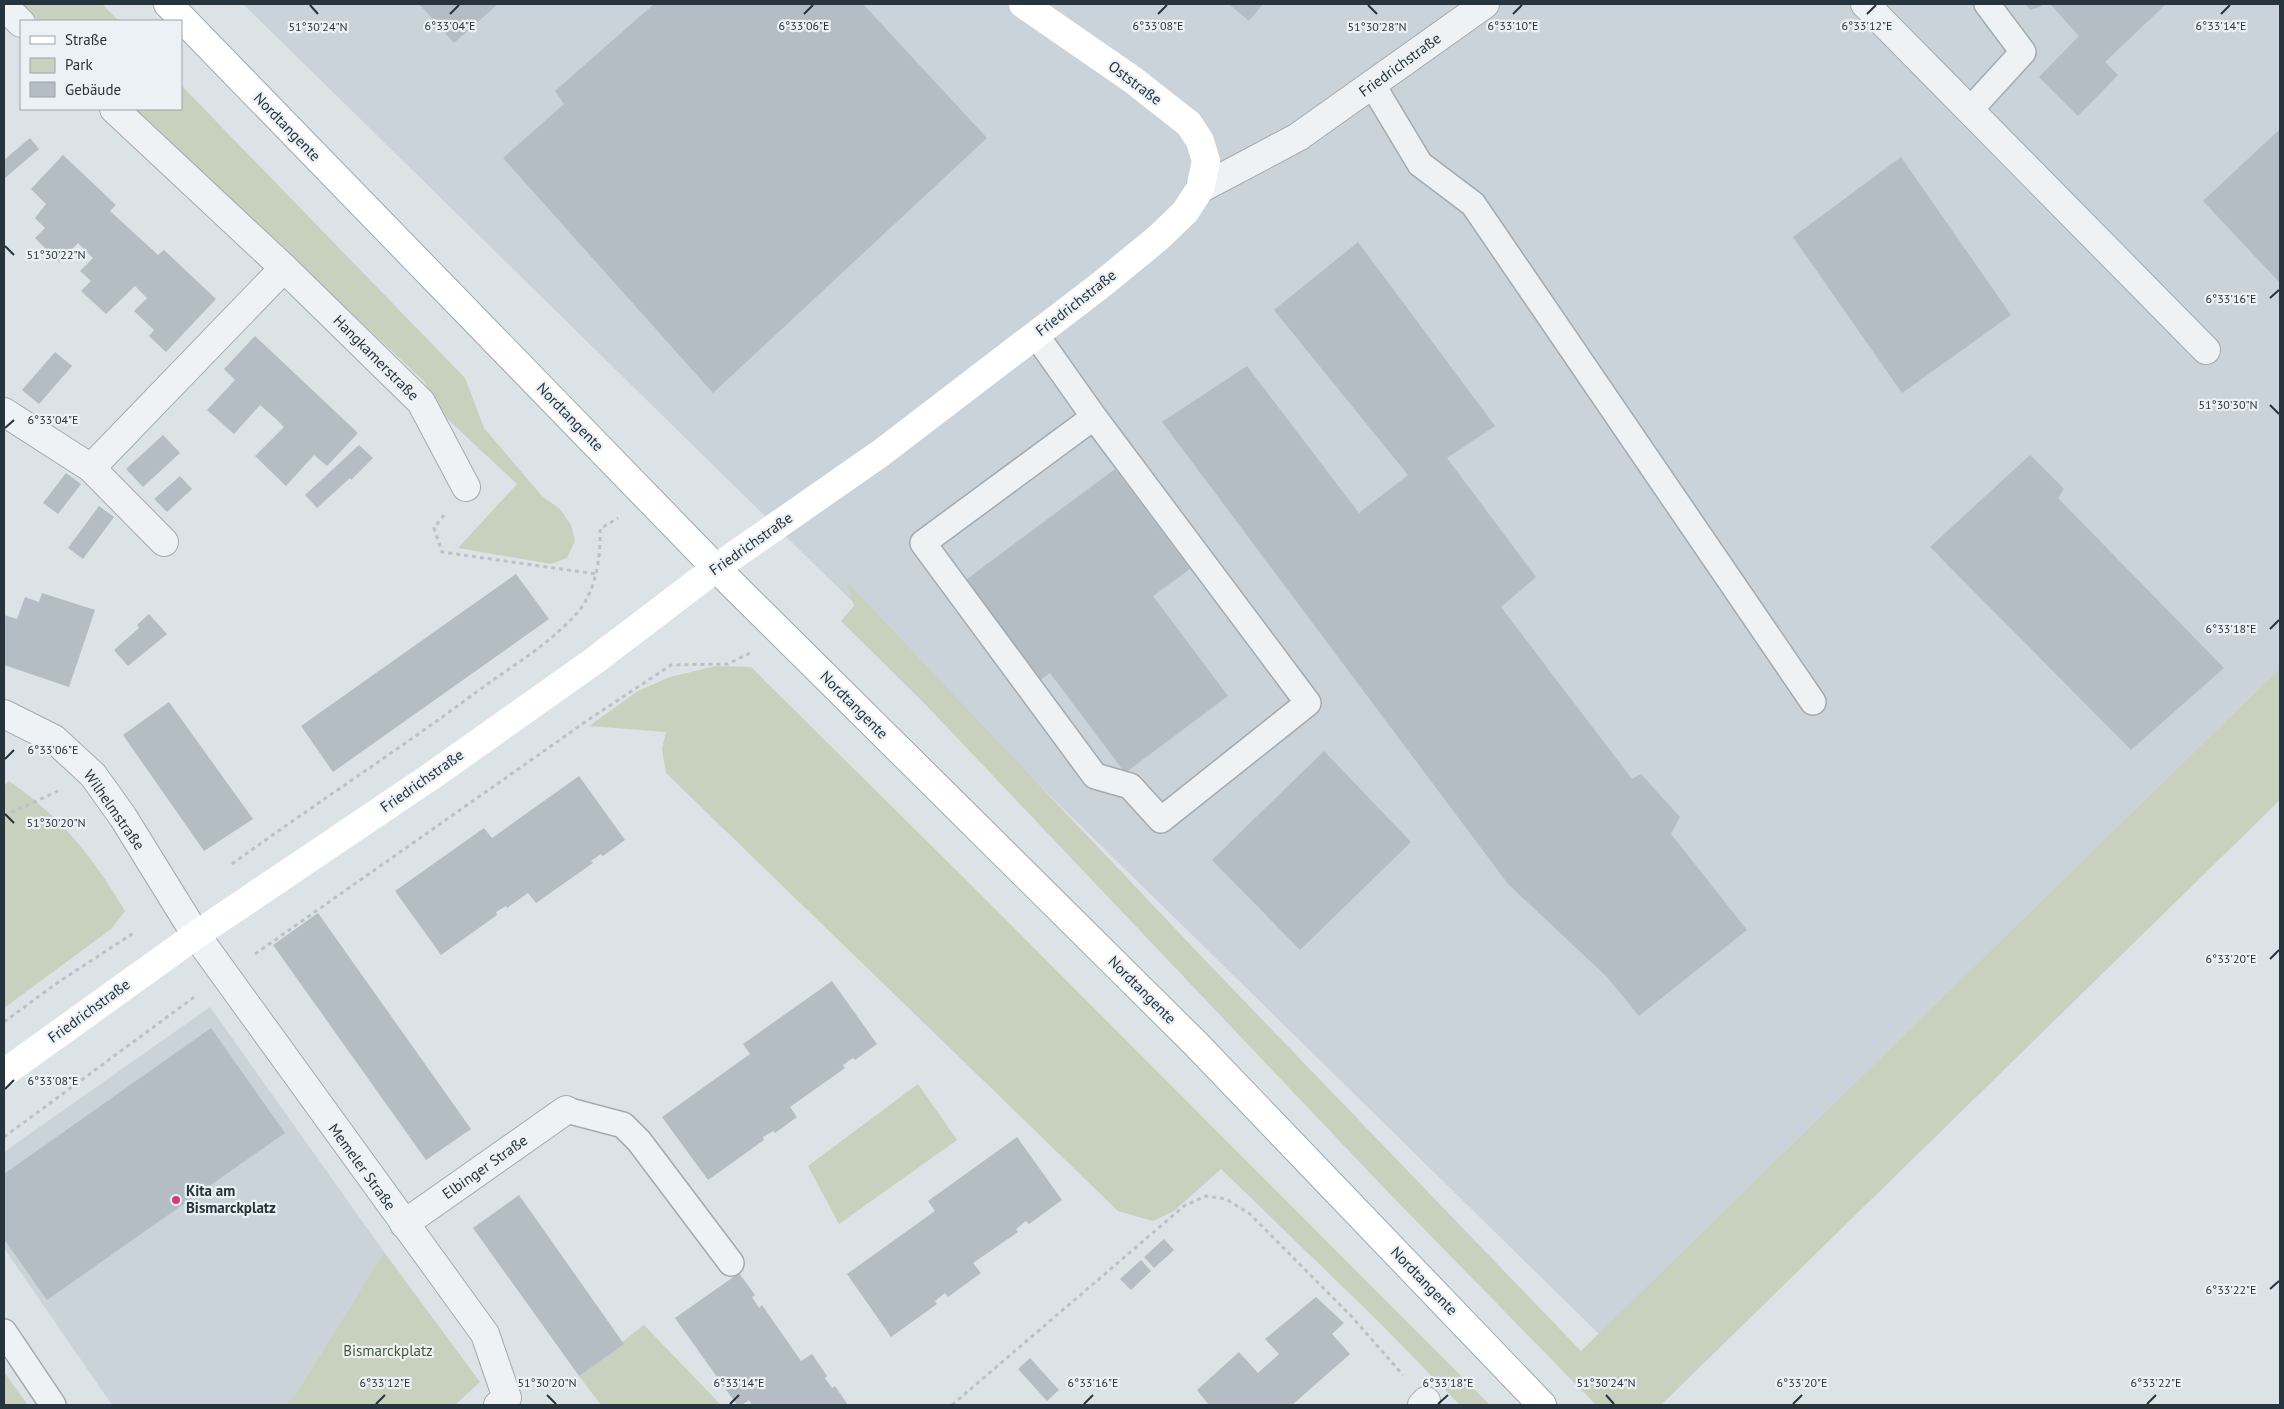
<svg xmlns="http://www.w3.org/2000/svg" width="2284" height="1409" font-family="'PT Sans',sans-serif">
  <style>
    .built { fill: #cad3d9 }
    .green { fill: #c7d1bd }
    .building { fill: #b3bdc3 }
    .lines { fill: none; stroke-linecap: round; stroke-linejoin: round }
    .lane-casing { stroke: #a2abb1; stroke-width: 28 }
    .street-casing { stroke: #a2abb1; stroke-width: 30 }
    .primary-casing { stroke: #9baab2; stroke-width: 30 }
    .path { stroke: #bbc1c5; stroke-width: 3; stroke-dasharray: 4 4; stroke-linecap: butt }
    .lane { stroke: #eff2f5; stroke-width: 25 }
    .street { stroke: #eff2f5; stroke-width: 28 }
    .secondary { stroke: #fff; stroke-width: 28 }
    .primary { stroke: #fff; stroke-width: 28 }
    .ticks { fill: none; stroke: #26343d; stroke-width: 2 }
    .poi-dot { fill: #cf3d79; stroke: #ebf1f4; stroke-width: 2 }
    .labels { text-anchor: middle; stroke-width: 4.5; stroke-linejoin: round; paint-order: stroke }
    .street-label { font-size: 15px; fill: #26343d; stroke: #ebf1f4 }
    .poi-label { font-size: 15px; font-weight: bold; fill: #26343d; stroke: #ebf1f4; text-anchor: start }
    .park-label { font-size: 15px; fill: #445933; stroke: #ebf1f4 }
    .ticks-label { font-size: 12px; text-anchor: middle; fill: #26343d; stroke: #ebf1f4; stroke-width: 4.5; stroke-linejoin: round; paint-order: stroke }
  </style>
  <rect width="100%" height="100%" fill="#dce3e7"/>
  <g class="built">
    <polygon points="243,4 2280,4 2280,668 1599,1334"/>
    <polygon points="210,1007 384,1252 294,1397 283,1405 112,1405 4,1248 4,1152"/>
  </g>
  <g class="green">
    <polygon points="21,4 102,4 119,21 39,21"/>
    <polygon points="181,85 465,378 484,428 542,496 560,509 571,525 575,541 567,558 551,564 458,548 517,484 441,413 424,381 132,109 181,109"/>
    <polygon points="846,581 1203,958 1581,1351 2280,668 2280,800 1661,1405 1596,1405 1386,1190 925,704 841,621 854,606"/>
    <polygon points="716,666 751,667 957,871 1490,1405 1460,1405 1377,1320 1221,1169 1174,1211 1153,1221 1118,1211 666,773 662,749 666,732 589,726 638,691 670,677"/>
    <path d="M9 781C62 818 92 856 125 911L111 929 4 1008V786Z"/>
    <polygon points="918,1084 957,1140 839,1224 808,1166"/>
    <polygon points="384,1252 480,1382 455,1405 283,1405 294,1397"/>
    <polygon points="644,1325 721,1405 601,1405 579,1376"/>
    <polygon points="4,1372 28,1405 4,1405"/>
  </g>
  <g class="building">
    <polygon points="419,4 498,4 454,43"/>
    <polygon points="654,4 863,4 987,138 713,393 503,158 564,104 555,91"/>
    <polygon points="1229,4 1263,4 1249,21"/>
    <polygon points="2025,4 2044,4 2040,7 2030,10"/>
    <polygon points="2050,4 2166,4 2105,62 2118,75 2078,116 2039,77 2079,36"/>
    <polygon points="2280,129 2280,283 2203,201"/>
    <polygon points="30,138 39,149 5,178 4,160"/>
    <polygon points="63,155 116,205 110,211 158,255 164,250 216,299 166,352 149,336 154,330 134,311 147,298 135,286 106,314 81,291 91,281 80,271 93,258 78,243 59,262 35,238 45,228 35,218 46,204 31,189"/>
    <polygon points="1901,157 2011,315 1902,393 1793,237"/>
    <polygon points="1358,242 1495,426 1447,458 1536,577 1501,607 1632,779 1641,774 1680,817 1671,834 1747,930 1639,1016 1607,977 1508,884 1162,422 1247,366 1359,513 1408,475 1274,310"/>
    <polygon points="255,336 358,433 327,466 314,455 286,486 255,456 284,427 275,418 260,405 234,434 207,410 235,380 224,369"/>
    <polygon points="55,352 72,366 39,404 22,390"/>
    <polygon points="163,435 180,453 143,487 126,469"/>
    <polygon points="359,445 373,458 351,480 350,478 317,508 305,495"/>
    <polygon points="2030,455 2064,489 2058,498 2224,668 2131,750 1930,547"/>
    <polygon points="1115,469 1190,569 1153,596 1228,696 1125,773 1050,673 1038,682 963,582"/>
    <polygon points="66,473 81,484 58,514 43,503"/>
    <polygon points="180,476 192,489 167,512 154,499"/>
    <polygon points="99,506 114,517 83,559 68,548"/>
    <polygon points="516,574 549,619 333,772 301,726"/>
    <polygon points="42,593 95,610 69,687 4,665 4,615 17,619 25,597 39,602"/>
    <polygon points="149,614 167,634 128,666 114,650 139,628 137,625"/>
    <polygon points="169,702 253,819 204,851 123,735"/>
    <polygon points="1324,751 1411,842 1300,950 1212,860"/>
    <polygon points="579,776 625,840 603,856 601,854 591,861 593,863 536,903 528,893 507,908 506,906 496,912 497,915 441,955 395,891 484,828 492,838"/>
    <polygon points="318,913 471,1129 426,1160 273,945"/>
    <polygon points="832,981 877,1044 855,1060 853,1058 843,1065 845,1068 790,1107 797,1117 775,1133 773,1131 763,1137 764,1140 708,1180 662,1117 750,1054 743,1044"/>
    <polygon points="211,1028 285,1133 47,1300 4,1239 4,1174"/>
    <polygon points="1017,1137 1062,1200 1029,1224 1026,1221 1016,1229 1018,1232 973,1263 981,1273 948,1297 945,1293 935,1301 937,1304 891,1337 847,1274 935,1211 928,1201"/>
    <polygon points="519,1195 624,1344 579,1376 473,1228"/>
    <polygon points="1164,1239 1174,1250 1154,1268 1144,1257"/>
    <polygon points="1141,1260 1151,1271 1131,1290 1120,1279"/>
    <polygon points="739,1273 755,1295 752,1297 759,1308 762,1305 801,1361 812,1354 827,1376 825,1378 832,1388 835,1386 848,1405 752,1405 749,1400 742,1405 737,1405 675,1318"/>
    <polygon points="1316,1297 1344,1323 1332,1334 1350,1354 1292,1405 1209,1405 1197,1390 1239,1352 1258,1373 1279,1354 1265,1339"/>
    <polygon points="1030,1358 1059,1390 1047,1401 1018,1369"/>
  </g>
  <g class="lines">
    <defs>
      <g id="lane">
        <polyline points="1372,84 1420,164 1473,204 1813,702"/>
        <polyline points="1970,110 2023,52 1987,4"/>
        <polyline points="1036,335 1094,417 1308,703 1161,820 1130,786 1095,776 923,543 1094,417"/>
        <polyline points="566,1110 623,1125 639,1141 731,1263"/>
        <polyline points="4,1332 53,1405"/>
      </g>
      <g id="street">
        <polyline points="1865,4 2206,350"/>
        <polyline points="4,6 21,23"/>
        <polyline points="114,109 284,268 421,402 466,487"/>
        <polyline points="1200,189 1298,137 1485,4"/>
        <polyline points="4,412 91,468 164,542"/>
        <polyline points="91,468 284,268"/>
        <polyline points="4,714 54,739 93,775 123,817 196,935 485,1334 507,1398 498,1405"/>
        <polyline points="404,1224 566,1110"/>
        <polyline points="1422,1405 1426,1401"/>
      </g>
      <polyline id="primary" points="168,4 716,568 1195,1043 1542,1405"/>
    </defs>
    <use href="#lane" class="lane-casing"/>
    <use href="#street" class="street-casing"/>
    <use href="#primary" class="primary-casing"/>
    <g class="path">
      <polyline points="444,515 434,528 442,552 596,574"/>
      <polyline points="4,816 58,791"/>
      <path d="M232 864C316 803 403 747 486 685 517 663 553 641 578 612 596 590 601 557 600 529L618 518"/>
      <polyline points="255,954 588,720 671,665 728,664 750,653"/>
      <polyline points="4,1022 57,983 135,932"/>
      <polyline points="4,1137 197,995"/>
      <polyline points="952,1405 1184,1206 1206,1196 1226,1199 1250,1214 1352,1317 1403,1375"/>
    </g>
    <use href="#lane" class="lane"/>
    <use href="#street" class="street"/>
    <polyline class="secondary" points="4,1073 196,935 433,775 594,661 716,568 881,453 1102,284 1158,238 1185,212 1200,189 1206,161 1200,141 1189,124 1133,80 1023,4"/>
    <use href="#primary" class="primary"/>
  </g>
  <path class="ticks" d="M310 5 318 14M1368 5 1377 14M450 14 459 5M804 14 813 5M1158 14 1167 5M1513 14 1522 5M1867 14 1876 5M2221 14 2230 5M5 246 14 255M2270 298 2279 290M2270 405 2279 414M5 428 14 420M2270 629 2279 620M5 759 14 750M5 814 14 823M2270 959 2279 950M5 1089 14 1080M2270 1289 2279 1281M547 1395 556 1404M1606 1395 1614 1404M376 1404 385 1395M730 1404 739 1395M1084 1404 1093 1395M1438 1404 1448 1395M1793 1404 1802 1395M2147 1404 2156 1395"/>
  <circle class="poi-dot" cx="176" cy="1200" r="5"/>
  <g class="labels">
    <g class="street-label">
      <text transform="translate(1400 65) rotate(-36)" y="5">Friedrichstraße</text>
      <text transform="translate(1135 83) rotate(37)" y="5">Oststraße</text>
      <text transform="translate(287 127) rotate(46)" y="5">Nordtangente</text>
      <text transform="translate(1076 303) rotate(-38)" y="5">Friedrichstraße</text>
      <text transform="translate(376 358) rotate(45)" y="5">Hangkamerstraße</text>
      <text transform="translate(570 417) rotate(46)" y="5">Nordtangente</text>
      <text transform="translate(751 544) rotate(-35)" y="5">Friedrichstraße</text>
      <text transform="translate(854 705) rotate(45)" y="5">Nordtangente</text>
      <text transform="translate(422 781) rotate(-35)" y="5">Friedrichstraße</text>
      <text transform="translate(114 810) rotate(55)" y="5">Wilhelmstraße</text>
      <text transform="translate(1142 990) rotate(45)" y="5">Nordtangente</text>
      <text transform="translate(89 1011) rotate(-36)" y="5">Friedrichstraße</text>
      <text transform="translate(362 1167) rotate(54)" y="5">Memeler Straße</text>
      <text transform="translate(485 1167) rotate(-35)" y="5">Elbinger Straße</text>
      <text transform="translate(1424 1281) rotate(46)" y="5">Nordtangente</text>
    </g>
    <g class="poi-label">
      <text x="186" y="1196">Kita am<tspan x="186" dy="17">Bismarckplatz</tspan></text>
    </g>
    <g class="park-label">
      <text x="388" y="1356">Bismarckplatz</text>
    </g>
  </g>
  <g class="ticks-label">
    <text x="450" y="30">6°33'04"E</text>
    <text x="804" y="30">6°33'06"E</text>
    <text x="1158" y="30">6°33'08"E</text>
    <text x="1513" y="30">6°33'10"E</text>
    <text x="1867" y="30">6°33'12"E</text>
    <text x="2221" y="30">6°33'14"E</text>
    <text x="318" y="31">51°30'24"N</text>
    <text x="1377" y="31">51°30'28"N</text>
    <text x="56" y="259">51°30'22"N</text>
    <text x="2231" y="303">6°33'16"E</text>
    <text x="2228" y="409">51°30'30"N</text>
    <text x="53" y="424">6°33'04"E</text>
    <text x="2231" y="633">6°33'18"E</text>
    <text x="53" y="754">6°33'06"E</text>
    <text x="56" y="827">51°30'20"N</text>
    <text x="2231" y="963">6°33'20"E</text>
    <text x="53" y="1085">6°33'08"E</text>
    <text x="2231" y="1294">6°33'22"E</text>
    <text x="547" y="1387">51°30'20"N</text>
    <text x="1606" y="1387">51°30'24"N</text>
    <text x="385" y="1387">6°33'12"E</text>
    <text x="739" y="1387">6°33'14"E</text>
    <text x="1093" y="1387">6°33'16"E</text>
    <text x="1448" y="1387">6°33'18"E</text>
    <text x="1802" y="1387">6°33'20"E</text>
    <text x="2156" y="1387">6°33'22"E</text>
  </g>
  <rect width="2284" height="1409" fill="none" stroke="#26343d" stroke-width="10"/>
  <rect x="20" y="20" width="162" height="90" fill="#ebf1f4" stroke="#9ca5ab"/>
  <rect x="30" y="36" width="25" height="8" fill="#ffffff" stroke="#9ca5ab"/>
  <text x="65" y="45" font-size="15" fill="#26343d">Straße</text>
  <rect x="30" y="58" width="25" height="15" fill="#c7d1bd" stroke="#9ca5ab"/>
  <text x="65" y="70" font-size="15" fill="#26343d">Park</text>
  <rect x="30" y="82" width="25" height="15" fill="#b3bdc3" stroke="#9ca5ab"/>
  <text x="65" y="95" font-size="15" fill="#26343d">Gebäude</text>
</svg>
